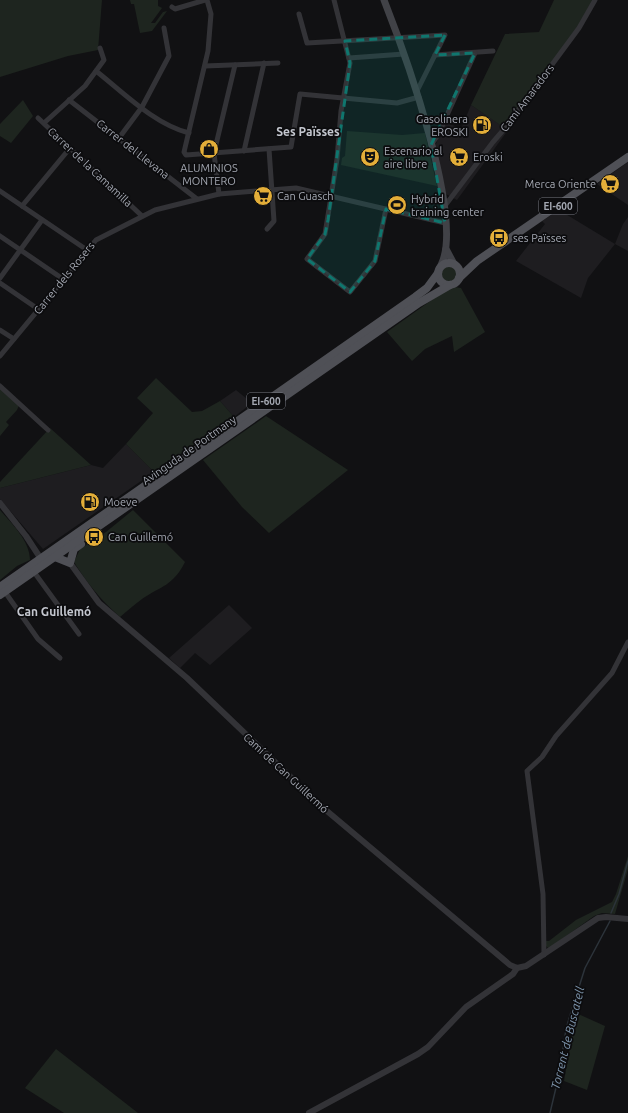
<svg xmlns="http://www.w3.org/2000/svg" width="628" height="1113" font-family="Ubuntu,sans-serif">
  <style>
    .built { fill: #1e1d20 }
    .green { fill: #1e251f }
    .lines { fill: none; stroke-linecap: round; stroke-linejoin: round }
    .stream { stroke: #2c333a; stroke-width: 1.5 }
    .minor { stroke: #333337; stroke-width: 5 }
    .tertiary { stroke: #333337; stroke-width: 6 }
    .secondary { stroke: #414247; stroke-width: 7 }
    .primary { stroke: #4f5056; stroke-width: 8 }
    .marked { fill: #0f766e; fill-opacity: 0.2; stroke: #0f766e; stroke-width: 3; stroke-dasharray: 8 5; stroke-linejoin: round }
    .labels { text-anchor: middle; stroke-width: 3.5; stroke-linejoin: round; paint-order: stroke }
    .shield { fill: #0c0c0e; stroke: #767981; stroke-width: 1 }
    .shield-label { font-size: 10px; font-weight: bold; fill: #a4a8b2 }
    .street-label { font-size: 11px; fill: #a4a8b2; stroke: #0c0c0e }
    .poi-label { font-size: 11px; fill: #a4a8b2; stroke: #0c0c0e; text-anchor: start }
    .neighbourhood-label { font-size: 12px; font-weight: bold; fill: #c4c7cf; stroke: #0c0c0e }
    .water-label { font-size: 12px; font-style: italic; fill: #7d94ab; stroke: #0c0c0e }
  </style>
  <rect width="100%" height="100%" fill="#111113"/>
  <g class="built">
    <polygon points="471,105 508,130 457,200 446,194 435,146 446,122 461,129"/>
    <polygon points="628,162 628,205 597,184"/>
    <polygon points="559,210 615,244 623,224 628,217 628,251 615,244 588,278 581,298 516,261 545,224 542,221"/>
    <polygon points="236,390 252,403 234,417 220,401"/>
    <polygon points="126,444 154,472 43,549 0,499 0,488 91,465 103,468"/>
    <polygon points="229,605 252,628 210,665 195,653 180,668 169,658"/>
  </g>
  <g class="green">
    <polygon points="0,0 102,0 98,50 68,56 0,77"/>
    <polygon points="130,0 158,0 158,6 162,8 151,23 155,23 163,12 167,11 152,31 140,33 134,4 131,4"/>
    <polygon points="554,0 593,0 576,30 503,127 471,105 505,34 539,32"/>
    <polygon points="23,100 33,116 11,143 0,136 0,124"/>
    <polygon points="347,131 402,135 425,133 437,186 341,165 342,158 345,156"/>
    <circle cx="449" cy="273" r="8"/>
    <polygon points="455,287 461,288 485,332 454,352 452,336 425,349 412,361 387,332 443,292"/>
    <polygon points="156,378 192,412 202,411 220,401 234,417 154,472 126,444 153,413 137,398"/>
    <polygon points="0,384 20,403 17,410 6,422 9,425 0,436"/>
    <polygon points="266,416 348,470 269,533 242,507 203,460"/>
    <polygon points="50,428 91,465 0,488 0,482"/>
    <path d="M0 510C12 524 30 541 30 560L17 566 0 580Z"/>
    <path d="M133 510 185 562C173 586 161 586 142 599 134 605 127 611 120 617 101 600 87 583 74 562L80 549 106 532Z"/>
    <polygon points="628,856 628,869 615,914 602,913 594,916 551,947 548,948 546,946 545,941 549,941 576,920 612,902 616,894"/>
    <polygon points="576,1013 605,1026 587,1090 564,1081"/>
    <polygon points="56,1049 138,1113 64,1113 25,1088"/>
  </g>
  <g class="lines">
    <g class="stream">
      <polyline points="611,913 619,894 628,861"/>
      <polyline points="550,1113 559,1075 566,1029 572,1009 585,968 610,921"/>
    </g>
    <g class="minor">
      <polyline points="207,0 211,14 208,51 184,152 186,155 291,147 300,94 397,103 419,97"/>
      <polyline points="334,0 350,63 341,111 337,159 325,234 307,259 350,292 375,261 386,209"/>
      <polyline points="172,7 175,9 205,0"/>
      <polyline points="299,14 307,43 445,35 417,91"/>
      <polyline points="435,55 493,51"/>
      <polyline points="349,58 404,54"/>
      <polyline points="205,66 278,63"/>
      <path d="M96 71C124 93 154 124 189 133"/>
      <polyline points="69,100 197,199"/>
      <polyline points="38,118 142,216"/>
      <polyline points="44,123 85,86 104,60 100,48"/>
      <polyline points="119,138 142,107 169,56 164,28"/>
      <polyline points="431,145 438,135 475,53"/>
      <polyline points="244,151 264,63"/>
      <polyline points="0,191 87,250"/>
      <polyline points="219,194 214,153 235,65"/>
      <polyline points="22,206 70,148"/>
      <polyline points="444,207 493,142 506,127 579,28 595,0"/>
      <polyline points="267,229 274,221 269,149"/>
      <polyline points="0,236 63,279"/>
      <polyline points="0,278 42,220"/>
      <polyline points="0,283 38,309"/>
      <polyline points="0,330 14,339"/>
      <polyline points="0,356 96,240 155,210 219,194 296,188 445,223"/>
      <polyline points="0,386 48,430"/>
      <polyline points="34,572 79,634"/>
      <polyline points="5,592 38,639 60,658"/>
      <polyline points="544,955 543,894 527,771 542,757 556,736 612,673 628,642"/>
    </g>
    <g class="tertiary">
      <polyline points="0,503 26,536 41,559"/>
      <polyline points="70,563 99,603 187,678 321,806 510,965 517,968 526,966 598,918 606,917 628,919"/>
      <polyline points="309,1113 418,1054 428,1047 466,1007 513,974 517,968"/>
    </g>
    <g class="secondary">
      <path d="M384 0C404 51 465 218 441 265"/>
      <polyline points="446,249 454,264"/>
    </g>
    <g class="primary">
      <circle cx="449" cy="274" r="11"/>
      <polyline points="459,278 477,261 628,157"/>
      <polyline points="55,557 70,563 74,549 81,544"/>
      <polyline points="0,587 415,297 427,288 438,273"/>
      <polyline points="0,595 419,303 450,285"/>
    </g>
  </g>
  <path class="marked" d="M445 35 435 55 475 53 431 145 445 223 386 209 375 261 350 292 307 259 325 234 328 220 350 63 345 41Z"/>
  <defs>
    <symbol id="fuel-disc" viewBox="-11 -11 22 22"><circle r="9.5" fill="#e3ae39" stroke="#0c0c0e"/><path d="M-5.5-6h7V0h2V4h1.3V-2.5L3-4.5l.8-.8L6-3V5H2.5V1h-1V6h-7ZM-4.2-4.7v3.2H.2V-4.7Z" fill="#111"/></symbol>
    <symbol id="shop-disc" viewBox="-11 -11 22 22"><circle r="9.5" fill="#e3ae39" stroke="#0c0c0e"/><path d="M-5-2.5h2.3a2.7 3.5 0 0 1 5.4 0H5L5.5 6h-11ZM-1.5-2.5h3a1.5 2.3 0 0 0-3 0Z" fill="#111"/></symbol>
    <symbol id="theatre-disc" viewBox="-11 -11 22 22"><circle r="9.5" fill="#e3ae39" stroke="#0c0c0e"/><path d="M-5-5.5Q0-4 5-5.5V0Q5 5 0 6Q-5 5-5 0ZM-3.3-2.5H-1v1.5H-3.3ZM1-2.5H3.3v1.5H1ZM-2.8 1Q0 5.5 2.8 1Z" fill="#111"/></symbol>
    <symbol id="supermarket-disc" viewBox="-11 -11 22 22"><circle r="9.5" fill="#e3ae39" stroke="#0c0c0e"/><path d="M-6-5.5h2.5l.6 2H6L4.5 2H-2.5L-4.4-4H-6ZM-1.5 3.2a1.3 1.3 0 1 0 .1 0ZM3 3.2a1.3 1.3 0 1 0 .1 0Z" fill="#111"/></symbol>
    <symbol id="stadium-disc" viewBox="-11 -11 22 22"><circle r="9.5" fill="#e3ae39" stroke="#0c0c0e"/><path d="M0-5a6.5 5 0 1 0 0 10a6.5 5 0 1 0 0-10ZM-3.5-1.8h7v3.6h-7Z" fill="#111"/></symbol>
    <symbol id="bus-disc" viewBox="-11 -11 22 22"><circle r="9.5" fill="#e3ae39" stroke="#0c0c0e"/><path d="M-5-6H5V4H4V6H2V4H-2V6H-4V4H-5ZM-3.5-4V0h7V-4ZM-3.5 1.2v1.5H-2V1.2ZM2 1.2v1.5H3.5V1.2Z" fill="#111"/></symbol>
  </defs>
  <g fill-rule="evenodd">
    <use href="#fuel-disc" x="471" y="114" width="22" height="22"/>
    <use href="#shop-disc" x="198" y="138" width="22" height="22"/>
    <use href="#theatre-disc" x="359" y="146" width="22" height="22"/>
    <use href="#supermarket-disc" x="448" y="146" width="22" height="22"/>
    <use href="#supermarket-disc" x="599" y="173" width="22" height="22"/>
    <use href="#supermarket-disc" x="252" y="185" width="22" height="22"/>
    <use href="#stadium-disc" x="386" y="194" width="22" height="22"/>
    <use href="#bus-disc" x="488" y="227" width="22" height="22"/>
    <use href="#fuel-disc" x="79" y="491" width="22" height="22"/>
    <use href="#bus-disc" x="83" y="526" width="22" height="22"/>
  </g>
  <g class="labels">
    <g class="shield">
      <rect x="539" y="198" width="38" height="16" rx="3"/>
      <rect x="247" y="393" width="38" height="16" rx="3"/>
    </g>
    <g class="shield-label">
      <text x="558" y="210">EI-600</text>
      <text x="266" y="405">EI-600</text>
    </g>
    <g class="street-label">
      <text transform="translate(527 98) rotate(-53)" y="4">Camí Amaradors</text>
      <text transform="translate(133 149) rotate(38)" y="4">Carrer del Llevana</text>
      <text transform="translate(90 167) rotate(43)" y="4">Carrer de la Camamilla</text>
      <text transform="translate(64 278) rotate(-51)" y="4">Carrer dels Rosers</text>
      <text transform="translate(189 450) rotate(-35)" y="4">Avinguda de Portmany</text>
      <text transform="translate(286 773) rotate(43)" y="4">Camí de Can Guillermó</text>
    </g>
    <g class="poi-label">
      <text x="468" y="123" text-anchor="end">Gasolinera<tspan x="468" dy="13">EROSKI</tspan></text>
      <text x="384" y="155">Escenario al<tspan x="384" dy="13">aire libre</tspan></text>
      <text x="473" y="161">Eroski</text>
      <text x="209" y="172" text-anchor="middle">ALUMINIOS<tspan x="209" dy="13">MONTERO</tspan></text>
      <text x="596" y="188" text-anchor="end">Merca Oriente</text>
      <text x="277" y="200">Can Guasch</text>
      <text x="411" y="203">Hybrid<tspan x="411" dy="13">training center</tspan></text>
      <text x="513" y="242">ses Païsses</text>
      <text x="104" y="506">Moeve</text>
      <text x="108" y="541">Can Guillemó</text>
    </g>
    <g class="neighbourhood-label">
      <text x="308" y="136">Ses Païsses</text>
      <text x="54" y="616">Can Guillemó</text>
    </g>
    <g class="water-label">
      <text transform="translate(568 1038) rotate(-76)" y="4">Torrent de Buscatell</text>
    </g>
  </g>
</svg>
